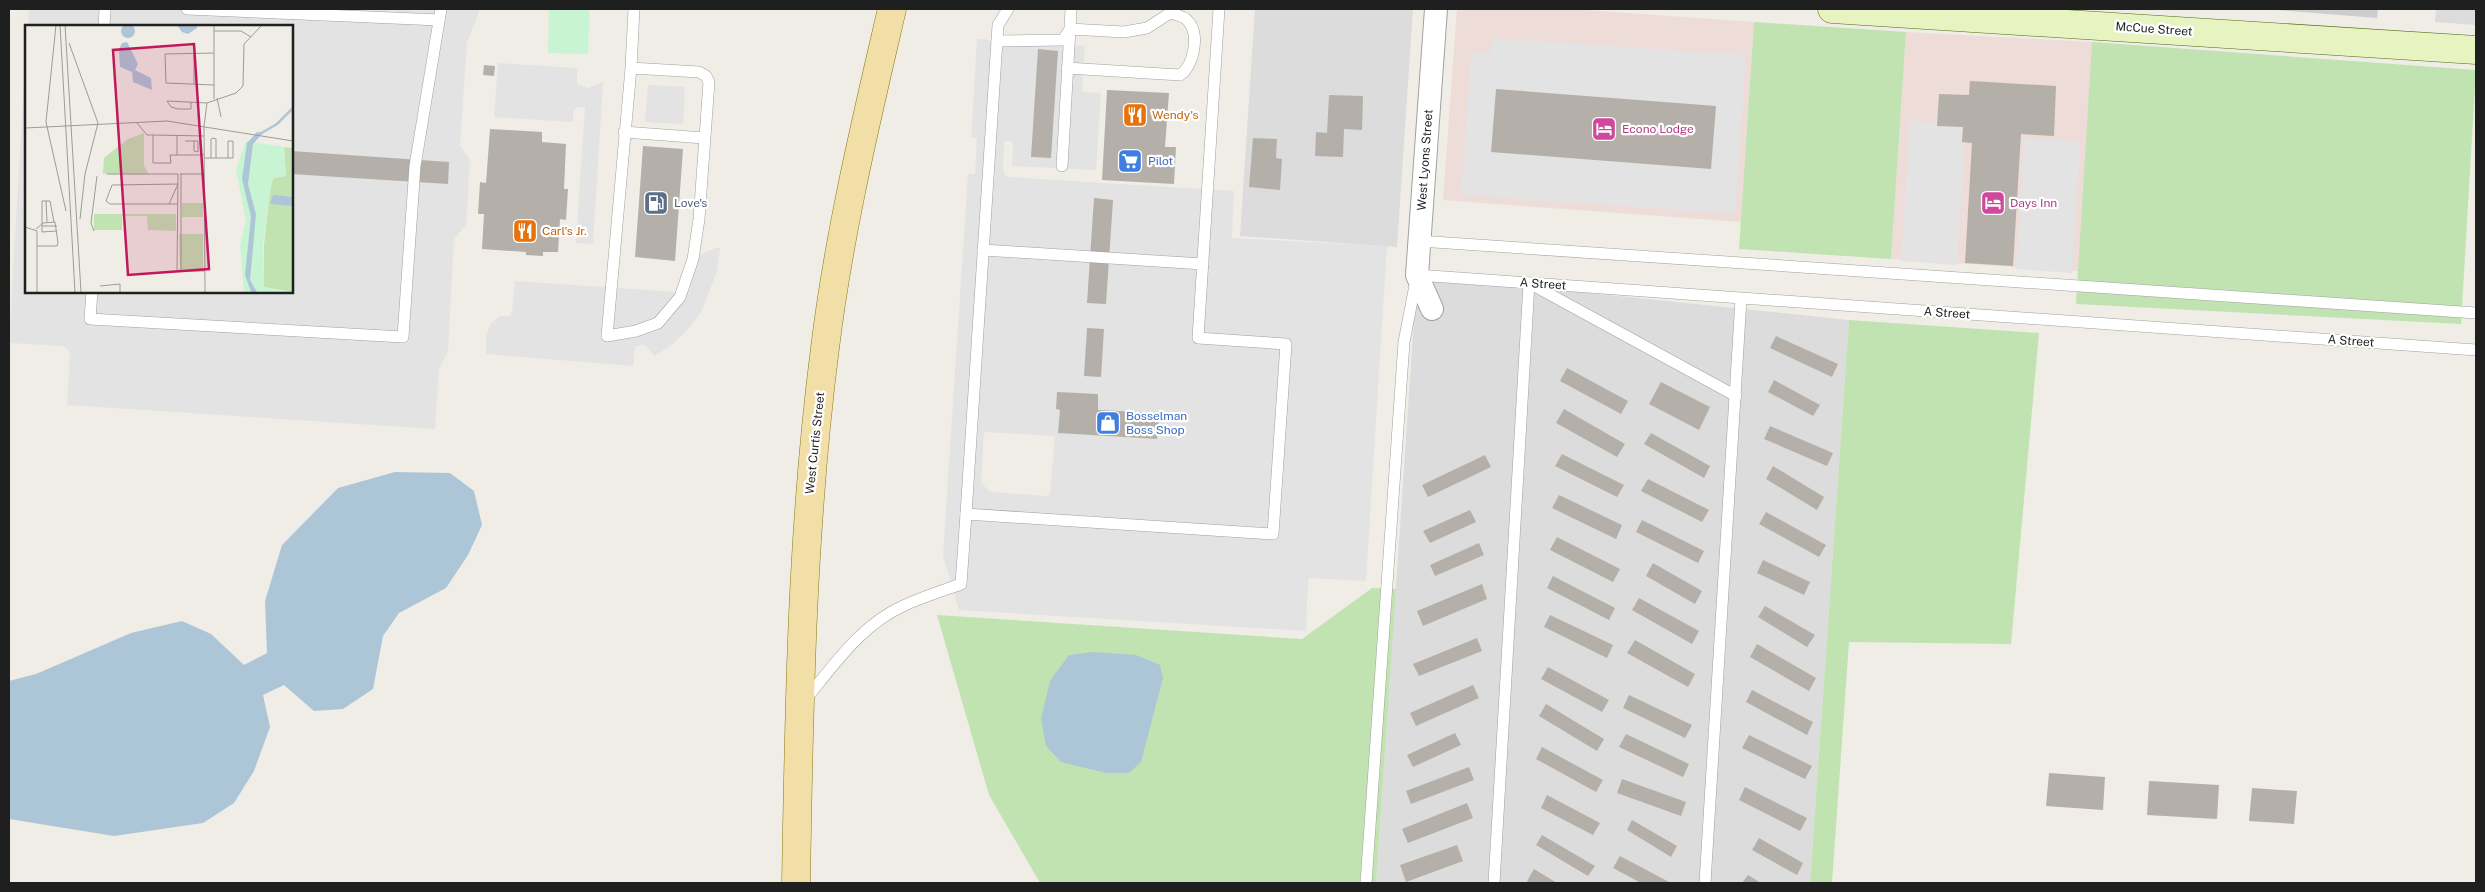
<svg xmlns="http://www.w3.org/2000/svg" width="2485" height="892" font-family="'Public Sans',sans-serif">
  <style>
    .residential { fill: #dddcdc }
    .commercial { fill: #eedcd8 }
    .religious { fill: #cdcdcd }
    .grass { fill: #c1e3b2 }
    .park { fill: #c8f4d4 }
    .parking { fill: #e3e3e3; fill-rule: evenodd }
    .water { fill: #acc6d8 }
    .building { fill: #b4b0a9 }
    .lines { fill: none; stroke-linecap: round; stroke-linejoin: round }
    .service-casing { stroke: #a0a0a0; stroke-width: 12 }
    .minor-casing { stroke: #a0a0a0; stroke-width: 24 }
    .secondary-casing { stroke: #516b11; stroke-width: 29 }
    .primary-casing { stroke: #8a7710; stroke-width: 29 }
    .service { stroke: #fff; stroke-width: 11 }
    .minor { stroke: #fff; stroke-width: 22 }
    .secondary { stroke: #e7f3c0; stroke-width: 28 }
    .primary { stroke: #f2dfa8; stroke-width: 28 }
    .labels { text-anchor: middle; stroke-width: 4.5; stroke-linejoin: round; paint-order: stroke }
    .street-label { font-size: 12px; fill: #1f1f1f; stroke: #fff }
    .food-label { font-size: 12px; fill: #c56008; stroke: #fff; text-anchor: start }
    .hotel-label { font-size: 12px; fill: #b23c85; stroke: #fff; text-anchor: start }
    .shop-label { font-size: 12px; fill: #366cbe; stroke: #fff; text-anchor: start }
    .service-label { font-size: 12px; fill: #4e5e75; stroke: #fff; text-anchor: start }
    .inset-river { fill: none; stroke: #acc6d8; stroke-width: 2.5 }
    .inset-road { fill: none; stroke: #9c9b96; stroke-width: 1 }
    .view { fill: #c2185b; fill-opacity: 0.15; stroke: #c2185b; stroke-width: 2.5 }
    .inset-edge { fill: none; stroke: #1f1f1f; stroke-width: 2.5 }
  </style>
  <rect width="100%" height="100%" fill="#efede6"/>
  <g class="residential">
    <polygon points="1255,9 1413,9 1397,247 1240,236"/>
    <polygon points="2436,9 2476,9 2476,25 2435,22"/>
    <polygon points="1417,275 1849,320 1810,883 1376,883"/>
  </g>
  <g class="commercial">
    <polygon points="1457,9 1572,9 1754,22 1741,222 1443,200"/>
    <polygon points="1906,32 2092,42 2079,271 1891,259"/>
  </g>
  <polygon class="religious" points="2263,9 2378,9 2377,18"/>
  <g class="grass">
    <polygon points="1754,22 1906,32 1891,259 1739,249"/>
    <polygon points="2092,42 2476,70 2461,324 2076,304"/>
    <polygon points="1849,320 2039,333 2011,644 1849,642 1832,883 1810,883"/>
    <polygon points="1372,588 1396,589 1376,883 1040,883 989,795 937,615 1302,639"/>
  </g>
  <polygon class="park" points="549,9 590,9 588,54 548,53"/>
  <g class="parking">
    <polygon points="29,9 480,9 467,43 460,145 470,160 466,225 454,239 448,351 439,369 435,429 67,405 70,354 68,349 63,346 9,343 26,46 26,291 291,291 291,26 28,26"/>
    <path d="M1493 38 1746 55 1735 214 1461 195 1471 54 1489 53 1492 48ZM1496 89 1716 106 1711 168 1492 152Z"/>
    <path d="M977 39 1085 46 1082 89 1084 92 1101 93 1096 170 1012 166 1013 144 1011 141H1007L1004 142 1003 168 1004 174 1009 177 1234 191 1232 238 1387 246 1366 581 1310 578 1308 581 1306 631 959 610 943 556 968 174H975L977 138H971ZM984 432 1055 436 1050 494 1047 496 992 492 985 487 981 481Z"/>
    <polygon points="498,63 577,68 577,84 588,88 603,82 593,244 576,243 585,107 577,107 573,111 573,122 494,117"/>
    <polygon points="648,85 685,87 683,124 645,122"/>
    <polygon points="1910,121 1966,124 1957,265 1901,261"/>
    <polygon points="2024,138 2080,141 2072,273 2016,269"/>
    <polygon points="716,248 720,248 717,271 702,310 691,326 674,343 655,356 645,345 641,345 636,346 634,352 633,366 486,354 486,336 491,323 500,316 510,316 512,311 515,281 689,293 699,255"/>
  </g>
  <g class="water">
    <polygon points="395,472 450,473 474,491 482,525 468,555 446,588 399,613 383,636 373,689 343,709 314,711 284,685 263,695 270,727 254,771 234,803 203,823 114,836 9,819 9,681 36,674 131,633 182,621 211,634 244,665 267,653 265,601 282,545 338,488"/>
    <polygon points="1093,652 1136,655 1160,665 1163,678 1141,762 1129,773 1106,773 1061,762 1046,746 1041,719 1050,681 1069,655"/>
  </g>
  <g class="building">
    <polygon points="1038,49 1058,51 1051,158 1031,157"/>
    <polygon points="484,65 495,66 494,76 483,75"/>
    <polygon points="1970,81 2056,86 2054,136 2021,134 2013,266 1965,263 1972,143 1962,142 1963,127 1937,126 1939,94 1969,95"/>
    <polygon points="1496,89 1716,106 1711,169 1491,152"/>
    <polygon points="1107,90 1169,93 1165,147 1176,147 1174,184 1102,180"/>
    <polygon points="1329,95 1363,96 1362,130 1344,129 1343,157 1315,156 1316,132 1327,133"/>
    <polygon points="490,129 542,132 542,142 566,144 564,189 568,189 566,220 560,219 558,252 543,252 543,256 526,255 526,252 482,249 484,214 478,214 480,182 486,183"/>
    <polygon points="1253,138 1277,139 1276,158 1282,159 1280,190 1249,187"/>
    <polygon points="643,146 683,149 675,261 635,257"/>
    <polygon points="291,151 449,162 448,184 291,174"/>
    <polygon points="1094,198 1113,200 1106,304 1087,303"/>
    <polygon points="1087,328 1104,329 1101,377 1084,376"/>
    <polygon points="1776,336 1838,364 1832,377 1770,348"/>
    <polygon points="1567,368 1628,401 1621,414 1560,381"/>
    <polygon points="1774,380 1820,405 1813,416 1768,392"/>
    <polygon points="1661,382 1710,407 1699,430 1649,404"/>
    <polygon points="1057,392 1098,394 1098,410 1159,413 1157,439 1058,433 1060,410 1056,409"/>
    <polygon points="1564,409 1625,444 1617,457 1556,423"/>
    <polygon points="1770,426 1833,453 1827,466 1764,439"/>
    <polygon points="1651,433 1710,466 1704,478 1644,444"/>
    <polygon points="1562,454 1624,485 1617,497 1555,466"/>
    <polygon points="1485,455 1491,467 1428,497 1422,485"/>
    <polygon points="1773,466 1824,497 1817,510 1766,479"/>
    <polygon points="1648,479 1709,510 1702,522 1641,491"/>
    <polygon points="1559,495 1622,525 1616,539 1552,508"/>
    <polygon points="1470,510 1476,522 1430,543 1423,531"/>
    <polygon points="1766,512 1826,545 1819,557 1759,524"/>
    <polygon points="1642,520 1704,551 1698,563 1636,532"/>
    <polygon points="1557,537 1620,569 1613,582 1550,550"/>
    <polygon points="1479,543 1484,555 1435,576 1430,565"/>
    <polygon points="1763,560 1810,582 1804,595 1757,573"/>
    <polygon points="1653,563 1702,591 1695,604 1646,576"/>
    <polygon points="1553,576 1615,608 1609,620 1547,588"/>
    <polygon points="1482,584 1487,599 1423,626 1417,611"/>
    <polygon points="1639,598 1699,631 1692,644 1632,610"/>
    <polygon points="1765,606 1815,635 1807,647 1758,617"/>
    <polygon points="1550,615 1613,645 1607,658 1544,627"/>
    <polygon points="1477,638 1482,651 1419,676 1413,664"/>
    <polygon points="1635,640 1695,674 1688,687 1627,653"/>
    <polygon points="1757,644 1816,678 1809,691 1750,657"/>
    <polygon points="1548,667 1609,700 1602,712 1541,679"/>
    <polygon points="1473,685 1479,698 1416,726 1410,713"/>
    <polygon points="1752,690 1813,722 1807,735 1746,702"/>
    <polygon points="1629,695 1692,725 1685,738 1623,708"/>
    <polygon points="1546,704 1604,739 1597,751 1539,716"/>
    <polygon points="1455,733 1461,745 1413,767 1407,755"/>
    <polygon points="1626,734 1689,764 1683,777 1619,747"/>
    <polygon points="1749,735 1812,766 1805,779 1742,748"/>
    <polygon points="1542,747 1603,780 1596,792 1536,759"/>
    <polygon points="1469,767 1474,780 1411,804 1406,791"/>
    <polygon points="2049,773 2105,777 2103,810 2046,806"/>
    <polygon points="1622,779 1686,802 1681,816 1617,793"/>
    <polygon points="2149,781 2219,785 2217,819 2147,815"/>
    <polygon points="1745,787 1807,818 1800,831 1739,800"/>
    <polygon points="2252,788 2297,791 2294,824 2249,821"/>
    <polygon points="1547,795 1600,823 1593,835 1541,808"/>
    <polygon points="1467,803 1473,818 1408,843 1402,829"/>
    <polygon points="1632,820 1677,846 1671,857 1627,830"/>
    <polygon points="1542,835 1595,866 1588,876 1536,845"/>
    <polygon points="1759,838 1803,863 1797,875 1752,850"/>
    <polygon points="1457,845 1463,861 1406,882 1400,865"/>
    <polygon points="1620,856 1671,883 1641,883 1613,868"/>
    <polygon points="1534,869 1557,883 1530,883 1527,881"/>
    <polygon points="1748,875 1761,883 1742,883"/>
  </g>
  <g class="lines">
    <defs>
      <g id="service">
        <polyline points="187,9 439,20"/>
        <polyline points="104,26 105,9"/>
        <polyline points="997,41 1063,40 1070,29 1071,9"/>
        <polyline points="631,68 699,72 706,76 709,82 699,219 693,259 680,297 658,323 636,331 607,336 631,68 634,9"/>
        <polyline points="624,132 704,138"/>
        <path d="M1062 166 1070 29 1124 32 1147 28 1170 13C1176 15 1184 16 1188 21 1200 34 1194 66 1180 75L1067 68"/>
        <polyline points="1419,241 2476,313"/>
        <polyline points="983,250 1203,264"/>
        <polyline points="92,291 90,319 403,337 415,166 441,9"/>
        <polyline points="966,514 998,25 1008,9"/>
        <path d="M805 700C834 665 861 625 903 606 922 597 942 591 961 584L966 514 1273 534 1286 344 1198 338 1219 9"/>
        <polyline points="1366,883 1404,342 1417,275 2476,350"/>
        <polyline points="1494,883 1529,283 1736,396"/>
        <polyline points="1705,883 1741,299"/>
      </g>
      <polyline id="minor" points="1432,309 1417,275 1436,9"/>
      <polyline id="secondary" points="1832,9 2476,50"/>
      <path id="primary" d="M796 883C799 705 802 525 825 348 839 233 866 121 892 9"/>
    </defs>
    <use href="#service" class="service-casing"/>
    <use href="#minor" class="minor-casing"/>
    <use href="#secondary" class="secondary-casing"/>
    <use href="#primary" class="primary-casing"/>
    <use href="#service" class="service"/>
    <use href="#minor" class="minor"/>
    <use href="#secondary" class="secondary"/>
    <use href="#primary" class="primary"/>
  </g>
  <defs>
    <symbol id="restaurant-square" viewBox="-11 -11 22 22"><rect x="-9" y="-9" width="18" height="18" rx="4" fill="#e8710a" stroke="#fff"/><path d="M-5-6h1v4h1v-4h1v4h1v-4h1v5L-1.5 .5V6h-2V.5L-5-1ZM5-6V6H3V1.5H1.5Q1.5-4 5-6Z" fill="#fff"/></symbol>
    <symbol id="hotel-square" viewBox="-11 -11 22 22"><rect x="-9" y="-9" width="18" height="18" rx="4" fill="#d1479c" stroke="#fff"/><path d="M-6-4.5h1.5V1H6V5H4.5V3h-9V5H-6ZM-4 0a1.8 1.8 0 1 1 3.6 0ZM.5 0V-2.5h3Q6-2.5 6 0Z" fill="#fff"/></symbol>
    <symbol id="supermarket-square" viewBox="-11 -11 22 22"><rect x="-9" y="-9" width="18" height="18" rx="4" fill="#3f7fe0" stroke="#fff"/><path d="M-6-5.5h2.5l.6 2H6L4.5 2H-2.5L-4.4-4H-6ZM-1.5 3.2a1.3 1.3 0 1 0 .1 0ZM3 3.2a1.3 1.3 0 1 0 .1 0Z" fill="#fff"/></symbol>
    <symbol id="fuel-square" viewBox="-11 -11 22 22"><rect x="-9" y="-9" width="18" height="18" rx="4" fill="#5c6f8a" stroke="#fff"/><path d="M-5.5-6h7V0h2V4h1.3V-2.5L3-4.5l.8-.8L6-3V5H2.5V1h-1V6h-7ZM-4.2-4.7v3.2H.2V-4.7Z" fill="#fff"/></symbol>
    <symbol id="shop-square" viewBox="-11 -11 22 22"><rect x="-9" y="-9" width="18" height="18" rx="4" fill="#3f7fe0" stroke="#fff"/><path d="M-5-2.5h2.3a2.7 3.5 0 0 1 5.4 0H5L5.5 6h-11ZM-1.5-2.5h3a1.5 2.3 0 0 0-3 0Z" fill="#fff"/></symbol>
  </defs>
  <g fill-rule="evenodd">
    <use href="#restaurant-square" x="1121" y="101" width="28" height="28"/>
    <use href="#hotel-square" x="1590" y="115" width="28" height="28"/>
    <use href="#supermarket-square" x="1116" y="147" width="28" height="28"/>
    <use href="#fuel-square" x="642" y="189" width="28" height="28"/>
    <use href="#hotel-square" x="1979" y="189" width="28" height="28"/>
    <use href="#restaurant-square" x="511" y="217" width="28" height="28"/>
    <use href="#shop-square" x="1094" y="409" width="28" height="28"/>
  </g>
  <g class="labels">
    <g class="street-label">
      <text transform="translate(2154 29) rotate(4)" y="4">McCue Street</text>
      <text transform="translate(1425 160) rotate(-86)" y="4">West Lyons Street</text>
      <text transform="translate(1543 284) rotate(4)" y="4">A Street</text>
      <text transform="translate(1947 313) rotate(4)" y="4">A Street</text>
      <text transform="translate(2351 341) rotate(4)" y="4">A Street</text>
      <text transform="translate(815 443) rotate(-84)" y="4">West Curtis Street</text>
    </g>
    <g class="food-label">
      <text x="1152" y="119">Wendy's</text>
      <text x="542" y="235">Carl's Jr.</text>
    </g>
    <g class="hotel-label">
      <text x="1622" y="133">Econo Lodge</text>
      <text x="2010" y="207">Days Inn</text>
    </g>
    <g class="shop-label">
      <text x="1148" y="165">Pilot</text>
      <text x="1126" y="420">Bosselman<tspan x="1126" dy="14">Boss Shop</tspan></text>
    </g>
    <g class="service-label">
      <text x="674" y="207">Love's</text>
    </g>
  </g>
  <g transform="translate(25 25)">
    <rect width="268" height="268" fill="#efede6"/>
    <path d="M119 108V141L124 149H78L79 133 103 114ZM259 122 267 123V267L239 262V220L245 166 248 153 261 151ZM157 178H178V192H157ZM69 189H151V206L123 205 122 191H97V205H69ZM154 209H178V244H155Z" fill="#c1e3b2"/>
    <path d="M221 116 259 122 261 151 247 153 243 182 238 219 239 262 266 267H219L215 220 221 196 211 144Z" fill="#c8f4d4"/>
    <path d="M96 6a7 7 0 1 1 14 0a7 7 0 1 1-14 0ZM152 0H172V3L163 9 157 7ZM102 17 113 39 110 45 126 53 127 65 108 57 107 47 95 42 94 24 97 18ZM232 107 238 108 228 119 223 159 231 189 225 255 232 267H226L220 250 226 192 217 154 222 118ZM248 170 267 172V181L245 179Z" fill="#acc6d8"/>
    <path class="inset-river" d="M233 110 252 99 268 83"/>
    <path class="inset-road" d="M31 0 21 97 41 186M35 0 50 267M40 0 56 267M189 0V74M189 6H216L226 12M44 18 73 98 60 149 55 194M169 28V59M189 28 140 29 141 58 189 60M192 73 196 92M142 76 182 78M142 76 146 82 153 84H166V77M112 98 122 110H128V138H146L145 130H179M179 101 182 78 211 68 218 61 219 19 237 0M179 101 180 267M0 103 142 96 268 116M128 110 179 111M152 110V130M160 116H173V127L169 126V116M179 133H208V116H203V133M186 133V114L188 113 191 114V133M82 149H153L152 246H180M155 149H179M156 149V246M21 176 22 197M144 179 153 159 87 160 81 176 85 179H152M29 197 25 176H17V207L32 206M17 201H32M0 202 12 206V267M11 204 18 198 30 197 33 218 32 221H12M69 206 66 198 72 151M75 261 95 259V267"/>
    <path class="view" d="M169 19 184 244 103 250 88 25Z"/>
    <rect width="268" height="268" class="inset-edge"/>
  </g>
  <rect width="2485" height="892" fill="none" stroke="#1f1f1f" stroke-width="20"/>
</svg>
